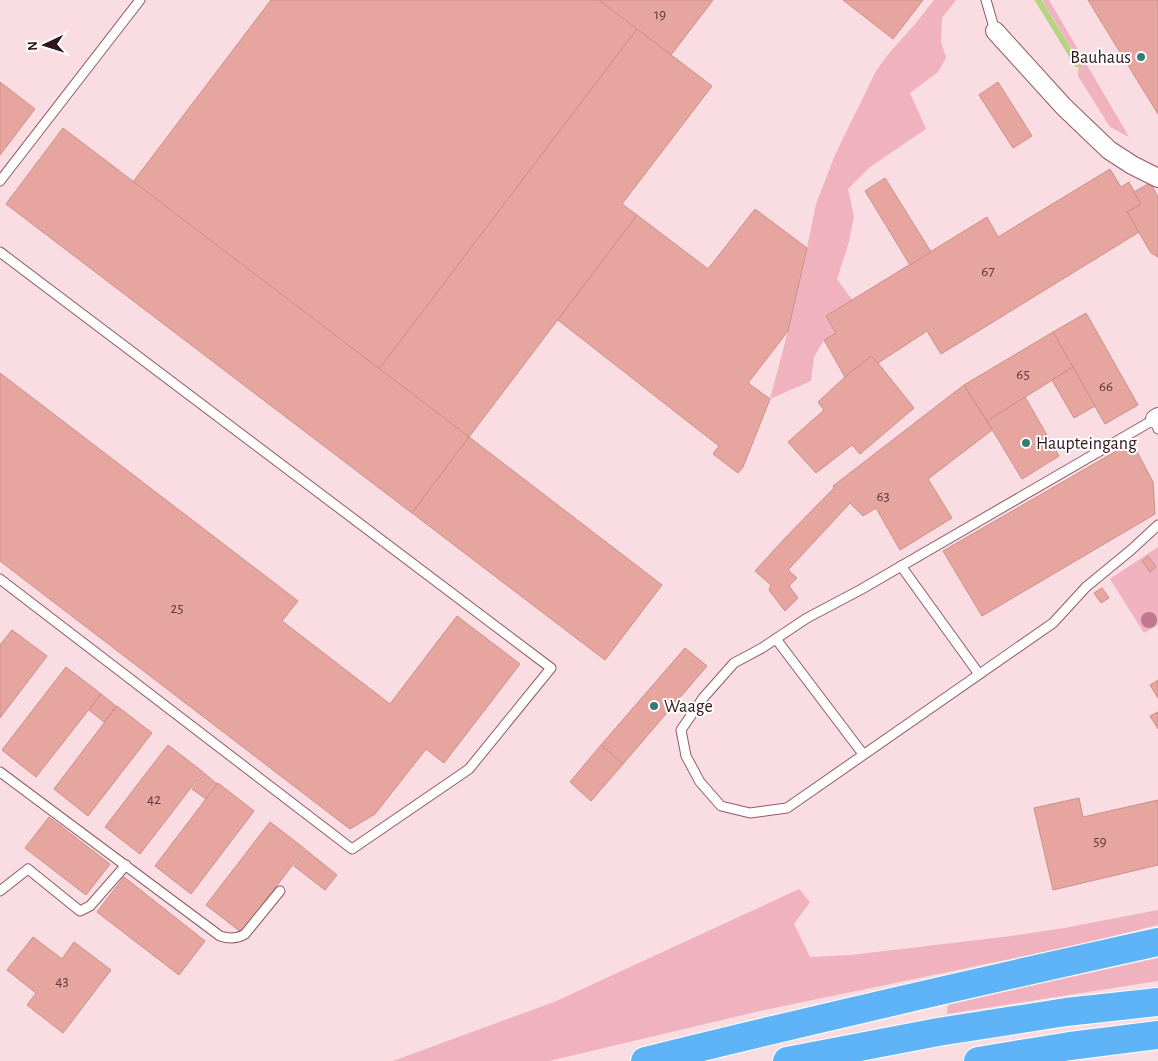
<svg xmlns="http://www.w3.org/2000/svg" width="1158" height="1061" font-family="'Alegreya Sans',sans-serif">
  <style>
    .green { fill: #f0b2bf }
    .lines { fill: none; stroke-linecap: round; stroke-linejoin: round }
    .stream { stroke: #b5d47d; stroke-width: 6 }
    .building { fill: #e6a59f; stroke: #ce8e88 }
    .service-casing { stroke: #935966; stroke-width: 11 }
    .minor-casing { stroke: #935966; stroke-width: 20 }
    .motorway-casing { stroke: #fff; stroke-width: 30 }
    .service { stroke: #fff; stroke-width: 9 }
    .minor { stroke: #fff; stroke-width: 18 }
    .motorway { stroke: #5fb4f8; stroke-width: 28 }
    .tree { fill: #c1778e }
    .poi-dot { fill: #357c74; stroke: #fff; stroke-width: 2 }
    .labels { text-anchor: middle; stroke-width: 4; stroke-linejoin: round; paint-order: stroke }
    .number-label { font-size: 15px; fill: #5c3a3d }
    .poi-label { font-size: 18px; fill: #2e161c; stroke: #fff; text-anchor: start }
  </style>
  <rect width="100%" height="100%" fill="#f9dde2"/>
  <g class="green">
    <polygon points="934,0 956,0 942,18 941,42 946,58 938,72 910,93 926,129 870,167 848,189 854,217 848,245 837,279 853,301 836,333 824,340 814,357 811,381 770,399 788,331 807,248 816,204 835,155 876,71 890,52 916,23"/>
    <polygon points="1042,0 1049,0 1129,137 1110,127 1078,76 1079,61"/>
    <polygon points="1158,547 1158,625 1144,633 1110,579"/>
    <polygon points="799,889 810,902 794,924 810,957 851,955 1011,936 1064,928 1158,910 1158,925 1068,947 760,1011 549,1061 393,1061 554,1002"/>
    <polygon points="1158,958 1158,981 947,1014 948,1004"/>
  </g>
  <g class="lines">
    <polyline class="stream" points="1038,0 1077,64"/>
  </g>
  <g class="building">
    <polygon points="271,0 599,0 637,29 379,369 133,182"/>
    <polygon points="599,0 713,0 671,55"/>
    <polygon points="843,0 923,0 893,39"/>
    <polygon points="1088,0 1158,0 1158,114"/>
    <polygon points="637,29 712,86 622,204 637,215 469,437 379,369"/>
    <polygon points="0,82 35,109 0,155"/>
    <polygon points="998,82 1032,136 1013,148 979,95"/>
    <polygon points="63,128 469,437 412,513 6,204"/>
    <polygon points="1110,169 1121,187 1129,182 1141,204 1127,212 1139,232 941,354 927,331 878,363 871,356 845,377 824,340 836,333 826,316 987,217 998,237"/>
    <polygon points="885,178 931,252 910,265 865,191"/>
    <polygon points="1148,184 1152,186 1158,197 1158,257 1151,253 1127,212 1141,204 1134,192"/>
    <polygon points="755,209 807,248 788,331 748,383 770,399 743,467 738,473 713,454 719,446 558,320 637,215 708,269"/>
    <polygon points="1086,313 1138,405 1105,424 1053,332"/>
    <polygon points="1053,332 1073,367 987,421 964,385"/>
    <polygon points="871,356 878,363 914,408 860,454 852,445 816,473 788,442 824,410 818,402 845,377"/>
    <polygon points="1073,367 1095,406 1074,418 1052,380"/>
    <polygon points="0,373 298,601 282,621 390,704 457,616 520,664 444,763 426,749 375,814 350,829 0,561"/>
    <polygon points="964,385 992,430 928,479 952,518 900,550 876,508 863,516 850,503 788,570 797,578 789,586 798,598 785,611 769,590 771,585 755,571 786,537 834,488 833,486"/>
    <polygon points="1025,397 1059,456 1022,479 987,421"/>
    <polygon points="469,437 662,585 605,660 412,513"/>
    <polygon points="1132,442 1153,482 1155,514 982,616 943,551"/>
    <polygon points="1148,556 1156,567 1150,572 1142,561"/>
    <polygon points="1102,588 1109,598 1101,603 1094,593"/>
    <polygon points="12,630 47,656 0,718 0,645"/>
    <polygon points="685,648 707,666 623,764 601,745"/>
    <polygon points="66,667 101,694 36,777 2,750"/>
    <polygon points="1158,680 1158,698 1150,685"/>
    <polygon points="101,694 116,706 104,722 89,710"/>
    <polygon points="117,706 152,733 88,816 54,789"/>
    <polygon points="1158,712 1158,729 1150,716"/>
    <polygon points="168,745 203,772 140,854 105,827"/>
    <polygon points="601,745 623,764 591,801 570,782"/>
    <polygon points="204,773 217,784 206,799 192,789"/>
    <polygon points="218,783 254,811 191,894 155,866"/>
    <polygon points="1079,798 1083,817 1158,800 1158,865 1053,890 1034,808"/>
    <polygon points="49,817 110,864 86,895 25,848"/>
    <polygon points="270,822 305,849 241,932 206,905"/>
    <polygon points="306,850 337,875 325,890 294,866"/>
    <polygon points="124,877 205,941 179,975 97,912"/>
    <polygon points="33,937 62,959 74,942 111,970 63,1033 27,1005 36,993 7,970"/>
  </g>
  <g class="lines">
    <defs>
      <g id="service">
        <polyline points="986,0 995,31"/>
        <polyline points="0,181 140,0"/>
        <polyline points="0,252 551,668 469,769 352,849 0,579"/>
        <polyline points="1158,429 1155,419 860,590 807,618 762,648 734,663 703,698 681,730 686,756 700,782 721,806 750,813 787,808 1053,623 1086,587 1131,550 1158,525"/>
        <polyline points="901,566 979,674"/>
        <polyline points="776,639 863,754"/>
        <path d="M0 772 220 936C229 939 237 939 245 934L280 891"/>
        <polyline points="0,891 28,869 80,911 90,906 126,865"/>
      </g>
      <g id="minor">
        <polyline points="995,31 1064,107 1109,150 1132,165 1158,178"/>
        <polyline points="1155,419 1158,417"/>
      </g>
      <g id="motorway">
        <path d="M645 1061C815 1019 986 980 1158 942"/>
        <polyline points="787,1061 938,1032 1066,1012 1158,1002"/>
        <polyline points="978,1061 1070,1046 1158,1035"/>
      </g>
    </defs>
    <use href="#service" class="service-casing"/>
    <use href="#minor" class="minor-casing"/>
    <use href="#motorway" class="motorway-casing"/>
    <use href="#service" class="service"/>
    <use href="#minor" class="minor"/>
    <use href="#motorway" class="motorway"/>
  </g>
  <circle class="tree" cx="1149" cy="620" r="8"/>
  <g class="poi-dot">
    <circle cx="1141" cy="57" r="5"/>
    <circle cx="1026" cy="443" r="5"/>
    <circle cx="654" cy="706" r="5"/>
  </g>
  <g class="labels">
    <g class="number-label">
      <text x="660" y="19">19</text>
      <text x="988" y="276">67</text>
      <text x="1023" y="379">65</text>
      <text x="1106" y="391">66</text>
      <text x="883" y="501">63</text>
      <text x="177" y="613">25</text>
      <text x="154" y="804">42</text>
      <text x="1100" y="846">59</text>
      <text x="62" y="986">43</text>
    </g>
    <g class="poi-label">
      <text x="1131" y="63" text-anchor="end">Bauhaus</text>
      <text x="1036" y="449">Haupteingang</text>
      <text x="664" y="712">Waage</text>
    </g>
  </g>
  <g transform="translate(45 45) rotate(266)" stroke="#ffffff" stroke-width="4" paint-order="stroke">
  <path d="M0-4L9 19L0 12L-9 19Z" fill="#2e161c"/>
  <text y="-8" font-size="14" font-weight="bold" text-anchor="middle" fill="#2e161c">N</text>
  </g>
</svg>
